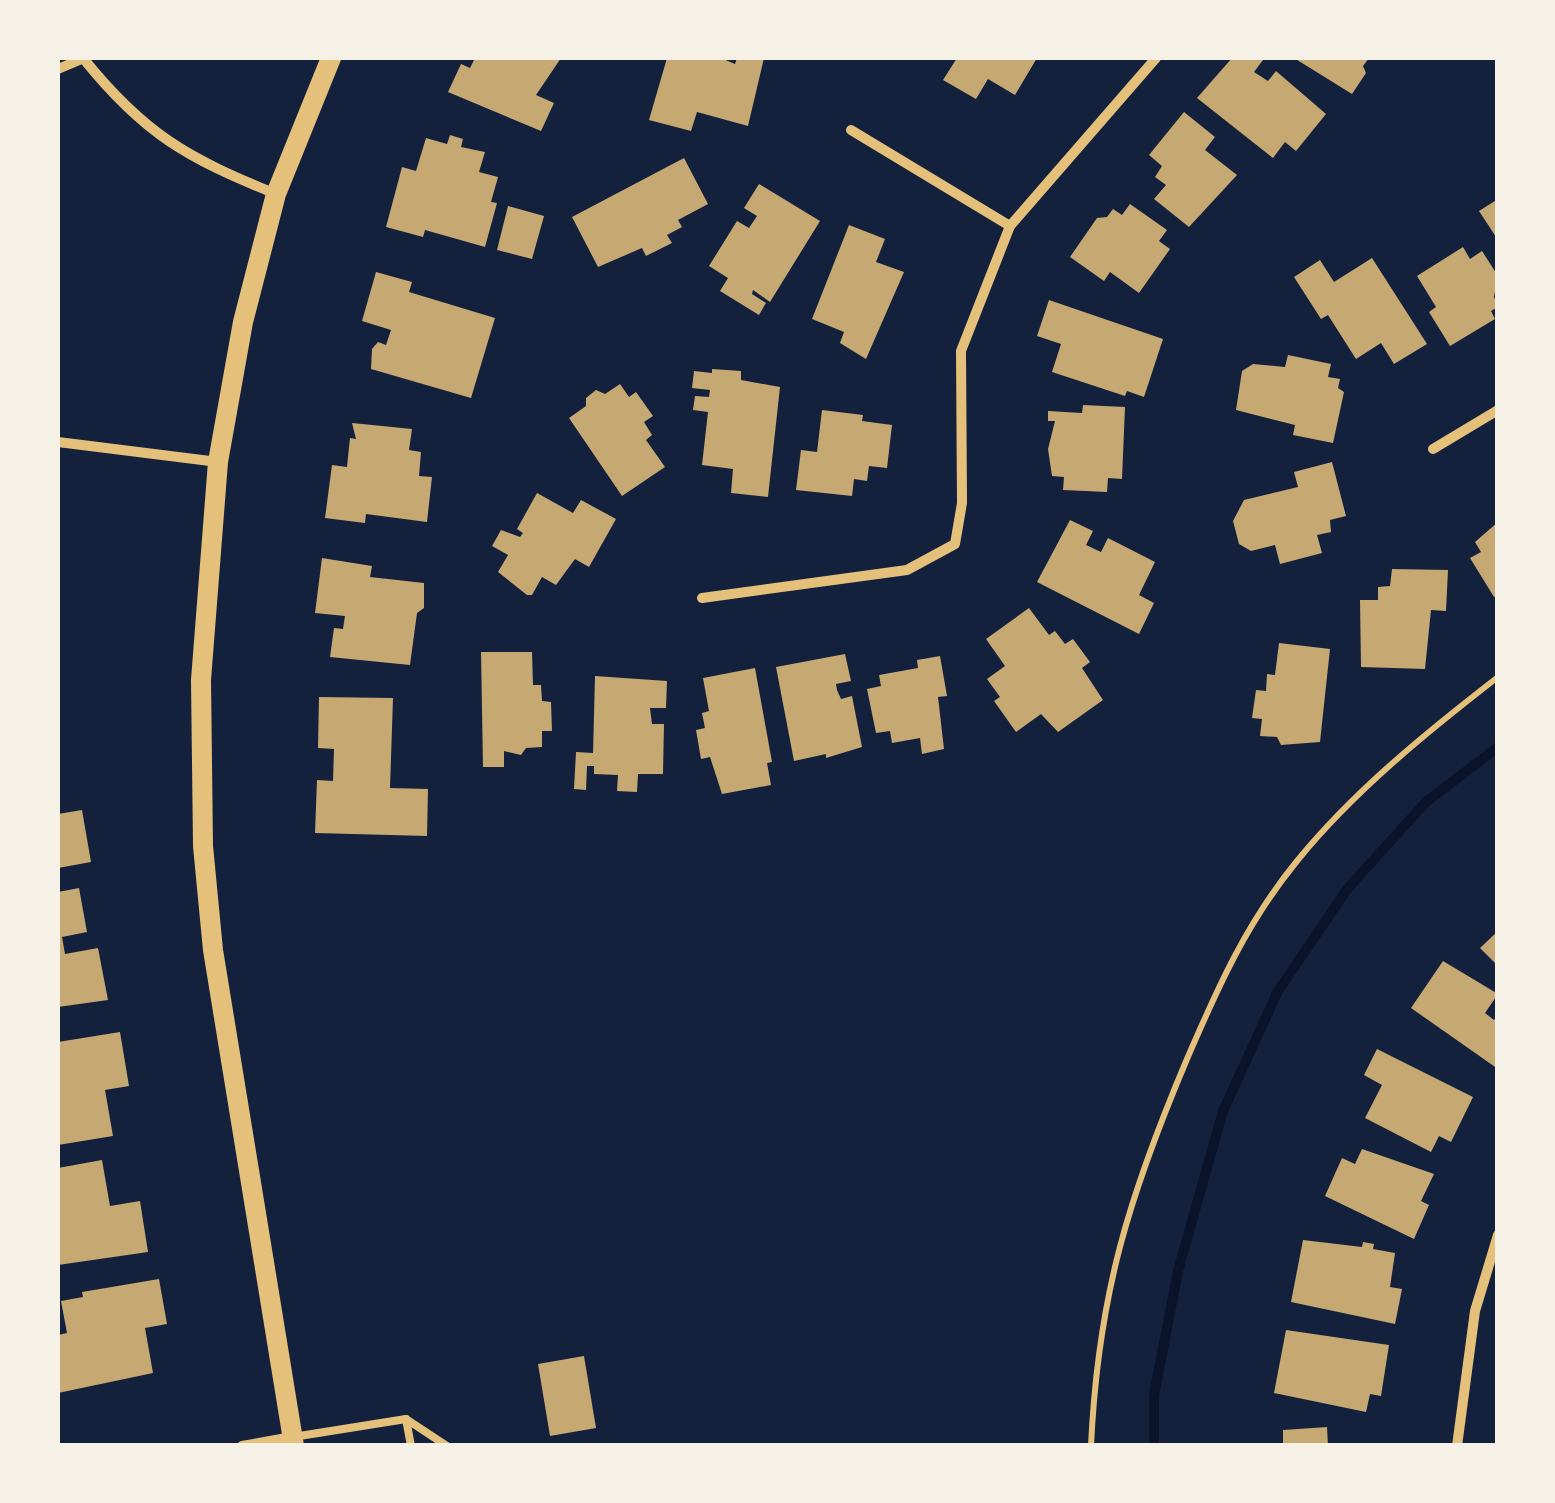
<svg xmlns="http://www.w3.org/2000/svg" width="1555" height="1503" font-family="'Nunito Sans',sans-serif">
  <style>
    .lines { fill: none; stroke-linecap: round; stroke-linejoin: round }
    .stream { stroke: #0b132b; stroke-width: 10 }
    .building { fill: #c6a872 }
    .path { stroke: #e5c07b; stroke-width: 6 }
    .service { stroke: #e5c07b; stroke-width: 8 }
    .minor { stroke: #e5c07b; stroke-width: 10 }
    .secondary { stroke: #e5c07b; stroke-width: 20 }
  </style>
  <rect width="100%" height="100%" fill="#14213d"/>
  <g class="lines">
    <polyline class="stream" points="1154,1446 1154,1395 1178,1271 1223,1111 1278,991 1348,888 1426,802 1498,747"/>
  </g>
  <g class="building">
    <polygon points="475,58 561,58 536,95 554,103 541,131 448,92 461,64 470,68"/>
    <polygon points="667,58 721,58 735,64 737,58 764,58 748,126 697,112 691,131 649,120"/>
    <polygon points="957,58 1037,58 1015,95 988,79 976,99 943,80"/>
    <polygon points="1232,58 1260,58 1263,60 1254,72 1268,81 1276,71 1326,114 1296,151 1285,142 1273,158 1197,98"/>
    <polygon points="1294,58 1369,58 1363,66 1366,73 1352,94"/>
    <polygon points="1184,112 1215,137 1205,150 1237,175 1189,227 1154,199 1166,185 1155,177 1162,166 1149,155"/>
    <polygon points="450,135 463,139 461,147 485,152 479,172 498,177 491,202 497,203 485,247 425,230 423,237 386,227 402,167 416,171 426,138 447,144"/>
    <polygon points="684,158 708,204 678,220 682,227 667,235 672,243 646,256 642,248 598,267 572,217"/>
    <polygon points="759,184 820,221 770,302 753,290 752,294 766,303 759,315 720,291 728,278 709,266 737,221 749,228 757,216 744,208"/>
    <polygon points="1498,199 1498,240 1479,211"/>
    <polygon points="1130,204 1167,230 1159,241 1170,249 1139,293 1110,272 1104,281 1070,257 1097,218 1107,217 1113,209 1122,215"/>
    <polygon points="508,206 544,216 532,259 497,250"/>
    <polygon points="849,225 885,239 876,262 904,272 866,359 840,343 844,332 812,319"/>
    <polygon points="1463,247 1470,259 1482,251 1498,276 1494,297 1498,307 1491,311 1495,319 1450,346 1429,312 1436,307 1417,276"/>
    <polygon points="1372,258 1427,344 1394,364 1381,343 1356,359 1328,315 1321,319 1294,277 1320,260 1334,282"/>
    <polygon points="376,272 412,282 409,292 495,318 471,398 371,369 372,349 378,342 386,345 391,330 362,321"/>
    <polygon points="1049,300 1163,339 1144,397 1127,391 1125,396 1052,372 1061,344 1037,336"/>
    <polygon points="1288,355 1331,364 1328,377 1340,379 1338,388 1344,392 1333,443 1293,435 1295,425 1236,410 1242,371 1253,364 1285,367"/>
    <polygon points="712,369 741,371 741,380 780,387 768,497 731,493 733,469 702,465 708,412 693,410 695,396 709,397 710,390 692,388 694,371 712,373"/>
    <polygon points="620,384 629,397 636,392 653,416 644,422 652,435 646,440 665,467 622,496 569,418 586,406 586,398 596,390 605,394"/>
    <polygon points="1083,405 1125,407 1122,479 1108,478 1107,492 1063,490 1064,477 1052,476 1048,449 1055,421 1048,421 1048,411 1082,413"/>
    <polygon points="822,410 863,415 862,421 892,425 887,468 869,466 867,481 854,479 852,496 796,490 801,450 817,452"/>
    <polygon points="352,423 412,429 409,450 421,452 419,476 432,477 427,522 366,514 365,523 325,518 332,465 347,467 350,438 356,439"/>
    <polygon points="1332,462 1346,516 1330,520 1331,532 1317,535 1322,553 1280,564 1275,545 1251,551 1239,544 1233,521 1244,500 1298,487 1294,472"/>
    <polygon points="537,493 573,513 581,500 616,519 589,567 575,559 556,585 542,577 532,595 527,595 498,572 508,555 492,546 501,530 520,537 523,533 517,529"/>
    <polygon points="1070,520 1093,531 1086,545 1101,552 1108,538 1155,562 1139,595 1154,603 1139,634 1037,582"/>
    <polygon points="1498,522 1498,595 1494,597 1470,558 1481,552 1475,542"/>
    <polygon points="322,558 372,566 370,577 424,583 424,608 417,613 410,665 330,657 334,628 343,629 345,616 315,613"/>
    <polygon points="1392,569 1448,570 1446,611 1431,610 1425,669 1361,667 1360,600 1378,600 1378,587 1390,586"/>
    <polygon points="1029,608 1049,635 1055,631 1065,644 1073,639 1090,662 1082,668 1103,700 1058,732 1041,714 1016,732 994,701 1000,697 987,679 1005,666 986,639"/>
    <polygon points="1279,643 1330,649 1320,742 1281,745 1277,737 1260,736 1262,719 1252,718 1256,690 1266,691 1267,674 1275,675"/>
    <polygon points="481,652 532,652 533,685 541,685 542,701 551,702 552,731 542,731 542,747 526,748 521,755 504,751 504,767 483,767"/>
    <polygon points="845,654 851,681 836,684 837,690 841,699 852,696 862,747 826,758 826,754 794,761 776,667"/>
    <polygon points="940,656 947,696 938,697 944,749 922,754 920,738 892,743 890,731 876,733 867,689 881,686 879,675 918,668 917,660"/>
    <polygon points="755,668 772,762 767,763 771,785 722,794 710,757 701,759 696,730 705,728 702,713 709,711 703,678"/>
    <polygon points="595,676 667,681 666,708 650,708 652,724 664,724 663,774 638,774 637,792 617,791 618,775 594,774 594,766 587,766 586,790 574,789 576,752 593,753"/>
    <polygon points="319,697 393,698 390,788 428,789 427,836 315,833 317,780 333,781 334,749 318,748"/>
    <polygon points="82,810 91,862 58,868 58,814"/>
    <polygon points="79,888 87,932 62,937 65,954 98,948 108,1000 58,1007 58,892"/>
    <polygon points="1498,931 1498,966 1480,948"/>
    <polygon points="1443,961 1498,994 1485,1013 1494,1020 1498,1015 1498,1069 1411,1008"/>
    <polygon points="120,1032 129,1086 105,1090 113,1136 58,1145 58,1042"/>
    <polygon points="1377,1049 1473,1097 1451,1142 1439,1136 1431,1152 1365,1118 1382,1085 1364,1075"/>
    <polygon points="1362,1149 1434,1174 1421,1201 1429,1205 1414,1239 1325,1196 1342,1158 1355,1164"/>
    <polygon points="102,1160 110,1206 140,1201 148,1252 58,1265 58,1168"/>
    <polygon points="1303,1240 1362,1247 1363,1242 1374,1244 1373,1249 1395,1253 1390,1287 1402,1289 1395,1324 1291,1302"/>
    <polygon points="159,1279 167,1324 145,1328 153,1373 58,1393 58,1335 67,1333 61,1301 83,1297 82,1292"/>
    <polygon points="1286,1330 1389,1345 1381,1396 1370,1394 1366,1412 1274,1393"/>
    <polygon points="584,1356 596,1428 550,1436 538,1364"/>
    <polygon points="1327,1427 1328,1446 1283,1446 1283,1430"/>
  </g>
  <g class="lines">
    <path class="path" d="M1091 1446C1098 1295 1129 1196 1187 1059 1218 987 1247 922 1297 861 1354 791 1427 732 1498 677"/>
    <g class="service">
      <polyline points="406,1419 411,1446"/>
      <polyline points="293,1437 406,1419 447,1446"/>
    </g>
    <g class="minor">
      <path d="M83 58C144 134 187 158 276 194"/>
      <polyline points="58,69 84,58"/>
      <polyline points="851,130 1010,226"/>
      <polyline points="58,442 218,462"/>
      <polyline points="1433,449 1498,410"/>
      <polyline points="702,598 907,570 955,544 962,503 961,351 1010,226 1156,58"/>
      <polyline points="242,1446 292,1437"/>
      <polyline points="1457,1446 1475,1311 1498,1235"/>
    </g>
    <polyline class="secondary" points="294,1446 213,950 203,846 201,680 218,462 243,322 276,194 331,58"/>
  </g>
  <rect width="1555" height="1503" fill="none" stroke="#f6f1e7" stroke-width="120"/>
</svg>
